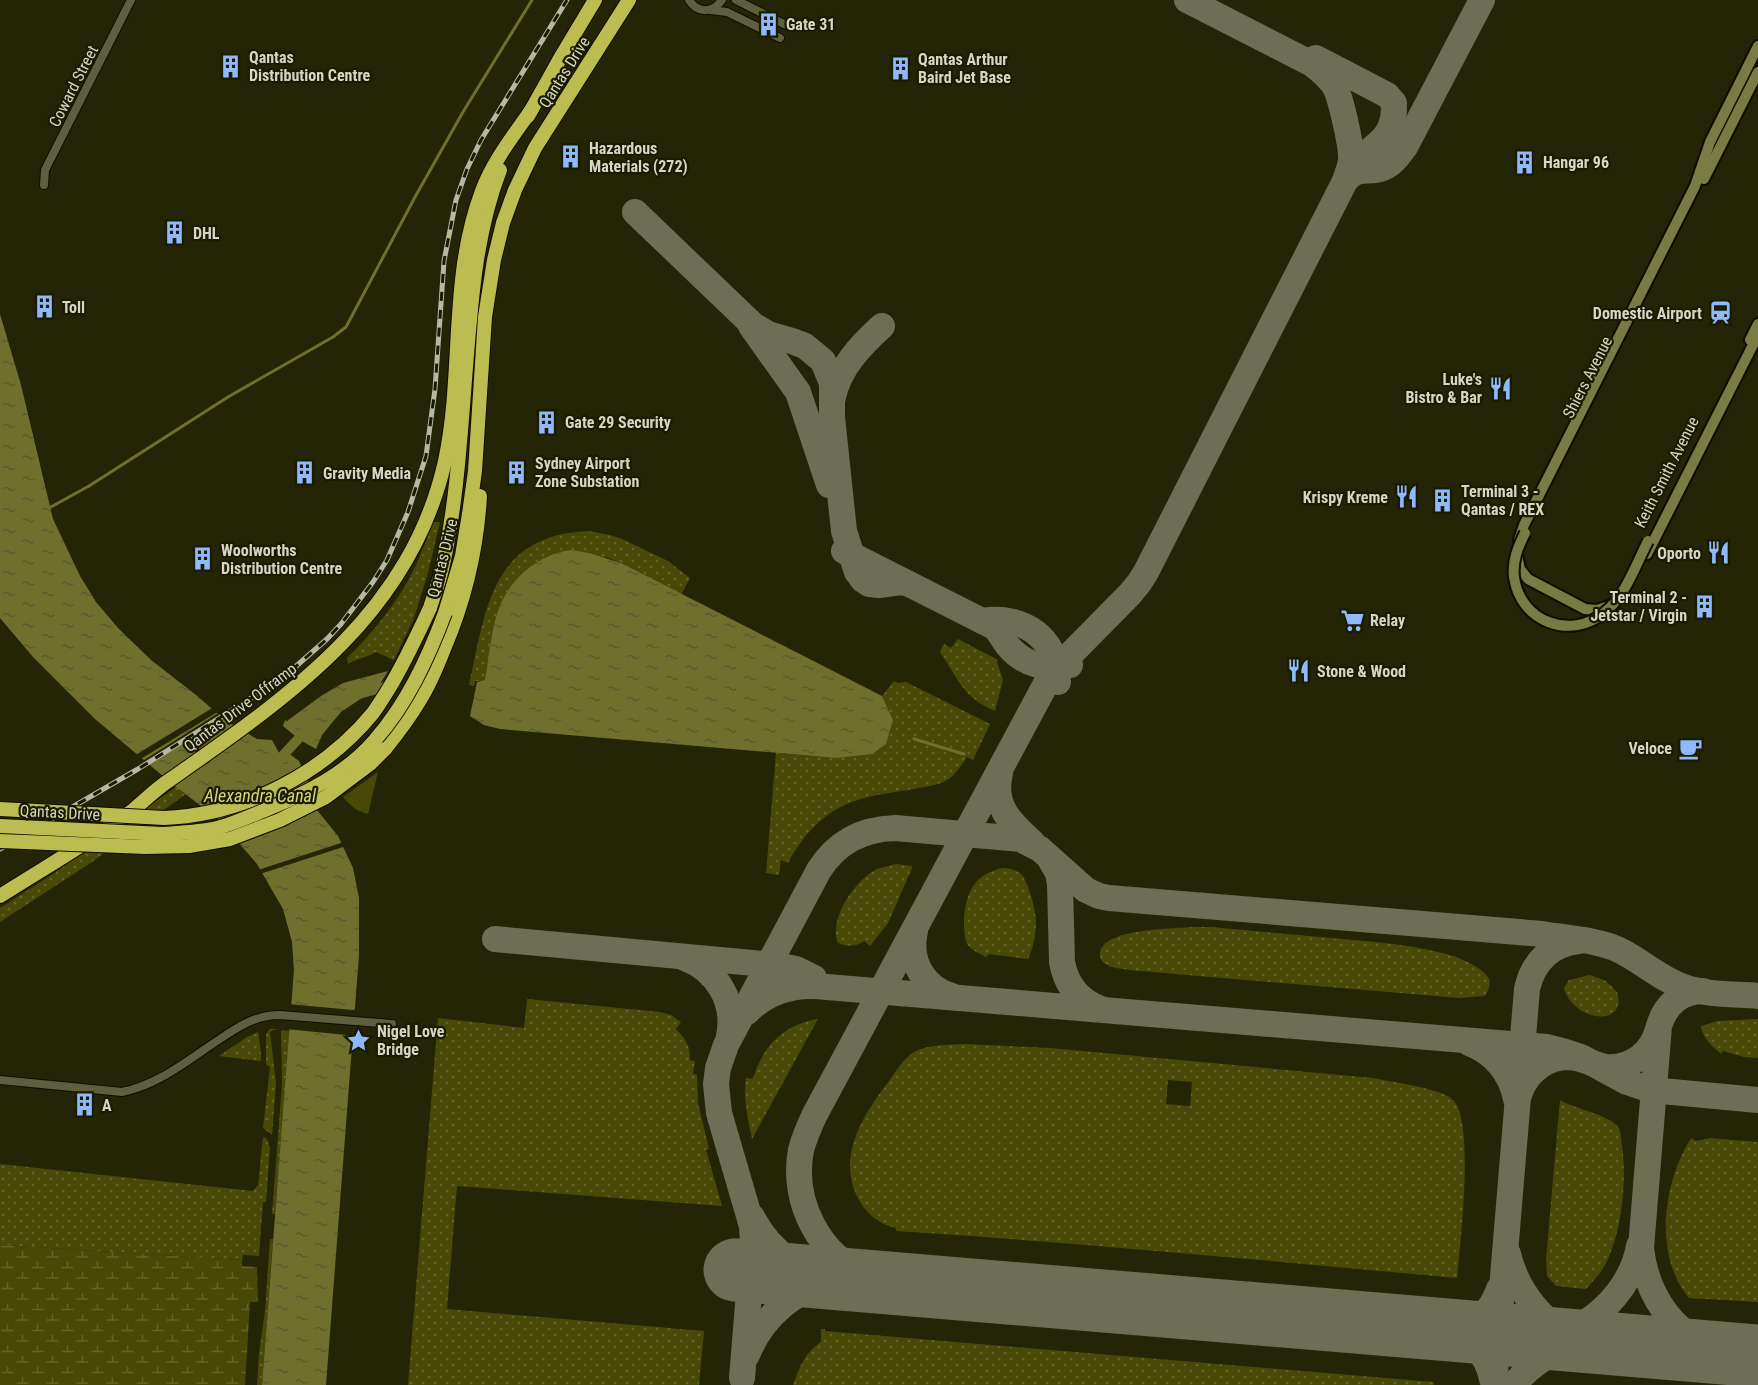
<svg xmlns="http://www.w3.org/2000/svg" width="1758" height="1385" font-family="'Roboto Condensed',sans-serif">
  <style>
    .grass { fill: url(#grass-dots); fill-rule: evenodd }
    .wetland { fill: url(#wetland-marsh) }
    .green { fill: #494907 }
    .water { fill: url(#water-ripples) }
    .pier { fill: #242506 }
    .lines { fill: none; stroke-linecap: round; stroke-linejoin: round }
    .stream { stroke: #6f702d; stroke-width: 3 }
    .canal { stroke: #6f702d; stroke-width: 10 }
    .taxiway { stroke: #6e6e55; stroke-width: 26 }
    .runway { stroke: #6e6e55; stroke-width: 63 }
    .street-casing { stroke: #0e0d00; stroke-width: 10 }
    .secondary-casing { stroke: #0e0d00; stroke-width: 14 }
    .highway-casing { stroke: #0e0d00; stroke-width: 16 }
    .street { stroke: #5d5f3f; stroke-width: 8 }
    .secondary { stroke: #797b44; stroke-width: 10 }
    .highway { stroke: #bbbd50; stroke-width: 14 }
    .rail-casing { stroke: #b7b8a4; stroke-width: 5 }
    .rail { stroke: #1b1b00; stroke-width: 3; stroke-dasharray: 9; stroke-linecap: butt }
    .secondary-bridge-casing { stroke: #0e0d00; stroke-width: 14; stroke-linecap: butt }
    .highway-bridge-casing { stroke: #0e0d00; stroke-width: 16; stroke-linecap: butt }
    .secondary-bridge { stroke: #797b44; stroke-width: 10 }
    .highway-bridge { stroke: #bbbd50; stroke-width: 14 }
    .labels { text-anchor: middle; stroke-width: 4.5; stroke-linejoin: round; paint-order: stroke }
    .poi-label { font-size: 16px; font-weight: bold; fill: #d5d6c4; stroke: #1b1b00; text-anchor: start }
    .street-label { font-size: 16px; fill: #d5d6c4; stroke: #1b1b00 }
    .water-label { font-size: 18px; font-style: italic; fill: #d5d978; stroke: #1b1b00 }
  </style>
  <defs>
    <pattern id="grass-dots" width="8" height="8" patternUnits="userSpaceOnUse" patternTransform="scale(1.5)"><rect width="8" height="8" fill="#494907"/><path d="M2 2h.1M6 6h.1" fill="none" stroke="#62622a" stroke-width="1.8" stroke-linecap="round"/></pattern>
    <pattern id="wetland-marsh" width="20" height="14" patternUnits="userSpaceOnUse" patternTransform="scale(1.5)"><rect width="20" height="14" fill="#494907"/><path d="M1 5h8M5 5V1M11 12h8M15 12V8" fill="none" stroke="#62622a"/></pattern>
    <pattern id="water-ripples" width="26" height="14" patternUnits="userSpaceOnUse" patternTransform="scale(1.5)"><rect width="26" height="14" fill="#6f702d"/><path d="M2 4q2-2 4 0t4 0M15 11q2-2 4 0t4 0" fill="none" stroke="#5a5a33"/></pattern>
  </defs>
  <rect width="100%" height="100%" fill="#242506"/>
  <g class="grass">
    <path d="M433 522H440L428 573 414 618 394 660 376 652C367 658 357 658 348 664L347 658C369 637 389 612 405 586 417 566 425 544 433 522Z"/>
    <path d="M589 531 610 535 622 539 668 561 690 578 681 595 621 563 606 557 508 592 499 608 485 681H475L474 686 469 685C486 608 491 535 589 531Z"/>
    <path d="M958 639 998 660 997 662 1003 680 995 711C962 697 958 678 940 652L944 644 951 648Z"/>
    <path d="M894 681 898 683 906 682 990 724 973 760 967 757C962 764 957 773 950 778 941 785 929 786 919 788 898 792 875 794 855 801 824 811 803 835 788 863L781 860 779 875 766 873 776 753 836 758 893 720 882 696Z"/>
    <polygon points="176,787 186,794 92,862 0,922 0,908 53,874"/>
    <path d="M896 864 912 866V868L888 923 870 946 864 941C855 947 848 947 838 943 828 919 855 880 877 869 883 867 890 866 896 864Z"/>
    <path d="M1002 868C1008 868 1014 869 1020 873 1028 880 1036 910 1036 922 1036 933 1033 949 1028 959L989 954 986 957C980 954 971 950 967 944 964 937 964 927 964 920 966 893 973 875 1002 868Z"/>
    <path d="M1192 927H1210C1254 931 1298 935 1342 939 1377 942 1412 945 1446 954 1457 956 1484 968 1489 979 1491 985 1488 991 1485 996L1459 998 1129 970C1118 968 1099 968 1100 953 1103 928 1173 929 1192 927Z"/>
    <path d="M1590 975 1606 981 1617 992C1628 1028 1573 1022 1564 988L1569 980Z"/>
    <path d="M527 999 660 1012 671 1015 681 1022 676 1029C685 1038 691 1047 690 1060L695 1061 693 1074 697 1075 698 1103 709 1149 706 1150 722 1206 457 1186 447 1309 704 1331 699 1385H408L438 1018 524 1028Z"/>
    <path d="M818 1019 752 1139C748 1119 743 1099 746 1078L753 1079C762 1047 784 1024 818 1019Z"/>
    <path d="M1758 1019V1058L1744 1057 1723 1051 1721 1054C1712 1046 1703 1039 1701 1026L1718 1021Z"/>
    <polygon points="270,1029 291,1031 275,1214 272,1214 282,1085 281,1030 273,1030 270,1032 276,1084 272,1135 263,1128 270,1067 266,1064 266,1034"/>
    <polygon points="258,1032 261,1053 261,1061 219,1056 247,1037"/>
    <path d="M966 1044 1050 1048 1373 1078C1391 1082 1441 1088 1453 1100 1475 1120 1460 1247 1457 1278 1270 1261 1084 1243 896 1231V1228C879 1224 866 1214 858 1198 836 1156 864 1114 889 1081 896 1071 905 1056 916 1051 931 1044 951 1045 966 1044ZM1168 1080 1192 1082 1190 1106 1166 1104Z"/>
    <path d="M1560 1100C1574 1109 1611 1115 1619 1128 1621 1132 1621 1140 1622 1146 1627 1178 1622 1229 1608 1259 1603 1271 1594 1280 1586 1289L1556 1286 1547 1276 1546 1259Z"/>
    <polygon points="263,1137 267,1139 270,1148 266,1202 263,1202 259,1256 243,1255 242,1260 0,1245 0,1164 253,1191 258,1185"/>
    <path d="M1691 1138 1696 1141 1710 1138 1758 1142V1302L1689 1298C1653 1255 1663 1183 1691 1138Z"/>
    <polygon points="270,1239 273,1239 262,1385 257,1385 259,1353 265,1311"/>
    <path d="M821 1329H825V1331L1433 1382 1434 1385H793C799 1368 805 1352 821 1342Z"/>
  </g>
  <polygon class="wetland" points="0,1245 242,1260 242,1266 257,1267 258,1302 250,1302 245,1385 0,1385"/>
  <path class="green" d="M378 772 368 814C356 811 351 806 343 797Z"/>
  <g class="water">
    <polygon points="0,314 21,385 53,519 80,576 96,602 118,628 151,660 196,695 225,720 257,739 272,740 279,753 287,752 299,761 307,777 312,804 338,836 353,868 359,898 359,955 326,1385 262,1385 294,970 292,942 283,909 257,864 217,818 176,787 95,719 33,657 0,618"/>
    <path d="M571 550 589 553 621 563 882 696 893 720 886 744 872 754 836 758 500 729 484 725 470 716 477 682 485 680C489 657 491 630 499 608 511 577 540 554 571 550Z"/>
    <polygon points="388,671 377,689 371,689 362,698 341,712 322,735 316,749 300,740 283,726 285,720 287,721 321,696 343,683"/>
  </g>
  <g class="pier">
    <polygon points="214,707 219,711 139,760 134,756"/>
    <polygon points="220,712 225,717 146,766 141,762"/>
    <polygon points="344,842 346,846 260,874 258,870"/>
    <polygon points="288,1004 353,1010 358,1009 356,1036 286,1029"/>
  </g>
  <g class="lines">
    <g class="stream">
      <polyline points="49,508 89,486 228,397 333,337 346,327 415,197 463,112 532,0"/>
      <polyline points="914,739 964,754"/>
    </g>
    <g class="canal">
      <polyline points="355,695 395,684"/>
      <polyline points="278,761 308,728"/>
    </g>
    <g class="taxiway">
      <path d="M1316 58 1387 95 1394 103C1396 146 1365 145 1348 173"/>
      <path d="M1346 180C1358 165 1369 174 1383 168 1393 164 1399 155 1405 147L1482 0"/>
      <polyline points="635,212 753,325 768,334 792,341 805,346 823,361 832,383 832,417 844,531 857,572 863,580 869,584 879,585 901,582 909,584"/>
      <polyline points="751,326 798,392 829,485"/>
      <path d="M833 397C839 368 861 345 882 326"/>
      <path d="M844 551 994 627C1000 632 1003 640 1008 646 1024 665 1047 670 1070 665"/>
      <path d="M982 621C1023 614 1058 638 1058 682"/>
      <path d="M1000 773C992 806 1010 822 1033 843"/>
      <path d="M1051 861 1058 873 1060 884 1062 962C1066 985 1079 1001 1101 1009"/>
      <path d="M915 931C908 960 923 988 952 996"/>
      <polyline points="495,939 775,965 796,969 814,978"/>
      <path d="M685 958C717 970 736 1002 729 1036"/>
      <path d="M1703 991C1681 991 1665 1005 1659 1026L1641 1248C1646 1294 1672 1334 1717 1350"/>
      <path d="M747 1012C766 993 788 985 815 986L1547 1047 1563 1051 1581 1057 1627 1082 1651 1090 1758 1100"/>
      <path d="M1469 1043C1494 1052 1511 1073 1516 1099"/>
      <path d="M1519 1095C1527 1069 1552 1052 1580 1059 1589 1061 1597 1066 1606 1067 1631 1069 1652 1053 1658 1029"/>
      <path d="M752 1217C771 1253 801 1274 841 1278"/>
      <path d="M1508 1254C1517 1291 1543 1326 1580 1339 1593 1343 1608 1343 1622 1344"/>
      <path d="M915 1285C900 1283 885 1282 870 1277 820 1258 791 1202 801 1150 804 1138 809 1127 814 1116L1049 678 1059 666 1130 594 1139 583 1146 572 1344 183C1347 175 1350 168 1351 160 1352 147 1341 99 1335 87 1329 77 1321 71 1312 64L1187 0"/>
      <path d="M1424 1327C1461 1330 1485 1328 1499 1289"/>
      <path d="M1440 1331C1467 1333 1487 1352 1492 1379"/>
      <path d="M1492 1334C1509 1331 1527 1337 1544 1336 1590 1333 1631 1290 1639 1246"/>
      <polyline points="1701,1350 1758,1354"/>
      <path d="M747 1355C762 1317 796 1286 838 1282 848 1280 860 1282 871 1283"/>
      <path d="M742 1378 753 1244 752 1226 719 1113 716 1084 718 1068 726 1045 819 870C837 842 862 829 895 828L1020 839 1040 849 1086 890 1099 896 1109 898 1542 934C1566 938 1598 940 1619 950 1642 961 1660 979 1684 987 1707 995 1734 994 1758 996"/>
      <path d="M1494 1385 1527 989C1533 962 1551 944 1579 941"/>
      <path d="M1513 1385C1532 1364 1558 1345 1587 1344"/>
    </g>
    <polyline class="runway" points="735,1270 1758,1356"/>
    <defs>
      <g id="street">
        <path d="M689 0C698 14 713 13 722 0"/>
        <polyline points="736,0 786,25"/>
        <polyline points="710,10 727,12 780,38"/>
        <polyline points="44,185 45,170 131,0"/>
        <path d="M0 1080 122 1092C159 1085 189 1059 220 1039 239 1026 256 1015 280 1015L392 1024"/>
      </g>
      <g id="secondary">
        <polyline points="1704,179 1758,72"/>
        <polyline points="1750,340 1758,324"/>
        <polyline points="1519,540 1524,525 1695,186 1710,142 1758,46"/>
        <polyline points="1647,554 1758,335"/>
        <polyline points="1517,555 1520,569 1528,579 1585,609 1597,610 1612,605"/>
      </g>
      <g id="highway">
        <polyline points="528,116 562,55 595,0"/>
        <path d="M430 608C434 595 439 582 442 569 458 499 461 426 467 355 472 292 477 230 500 170"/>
        <polyline points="445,613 462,556 469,514 475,471 485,317 494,260 503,223 515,190 535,148 629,0"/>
        <path d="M385 749C398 733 410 717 420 700 430 684 437 667 444 649 465 600 477 550 480 496"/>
        <path d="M0 896C44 868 90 842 132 811 145 800 157 788 171 779 291 695 411 613 445 461 464 372 449 278 482 191 493 161 514 135 532 109"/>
      </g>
    </defs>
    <use href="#street" class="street-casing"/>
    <use href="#secondary" class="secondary-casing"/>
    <use href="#highway" class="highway-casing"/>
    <use href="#street" class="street"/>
    <use href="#secondary" class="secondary"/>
    <use href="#highway" class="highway"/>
    <defs>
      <polyline id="rail" points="0,849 138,769 264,690 294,668 327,639 341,624 373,582 387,560 408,512 426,456 435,389 444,261 456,200 467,169 481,140 567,0"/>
    </defs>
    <use href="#rail" class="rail-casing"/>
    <use href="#rail" class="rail"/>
    <defs>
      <path id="secondary-bridge" d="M1525 533C1518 547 1512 561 1514 577 1520 622 1571 641 1605 612 1626 595 1636 564 1648 541"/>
      <g id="highway-bridge">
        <path d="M0 809 164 818C243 815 323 774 373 713 378 706 383 698 388 690 404 664 417 636 430 608"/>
        <path d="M0 826 163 834C180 833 197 832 213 829 231 825 248 817 265 810 305 794 346 774 375 740 407 704 428 658 445 613"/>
        <polyline points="0,841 145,847 189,846 230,839 280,820 326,797 370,764 385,749"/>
      </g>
    </defs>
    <use href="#secondary-bridge" class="secondary-bridge-casing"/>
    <use href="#highway-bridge" class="highway-bridge-casing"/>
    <use href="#secondary-bridge" class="secondary-bridge"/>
    <use href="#highway-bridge" class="highway-bridge"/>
  </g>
  <defs>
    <symbol id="building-bare" viewBox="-9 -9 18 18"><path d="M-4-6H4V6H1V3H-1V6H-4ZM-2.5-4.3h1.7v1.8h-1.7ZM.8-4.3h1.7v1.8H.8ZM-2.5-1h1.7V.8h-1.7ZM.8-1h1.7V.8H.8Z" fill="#8fb8fd" stroke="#1b1b00" stroke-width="2.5" paint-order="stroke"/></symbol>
    <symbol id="station-bare" viewBox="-9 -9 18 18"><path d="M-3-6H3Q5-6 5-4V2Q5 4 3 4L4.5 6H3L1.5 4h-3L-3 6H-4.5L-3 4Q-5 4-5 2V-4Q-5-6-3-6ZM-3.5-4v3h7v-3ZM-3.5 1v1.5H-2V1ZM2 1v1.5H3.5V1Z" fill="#8fb8fd" stroke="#1b1b00" stroke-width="2.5" paint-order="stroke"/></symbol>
    <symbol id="restaurant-bare" viewBox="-9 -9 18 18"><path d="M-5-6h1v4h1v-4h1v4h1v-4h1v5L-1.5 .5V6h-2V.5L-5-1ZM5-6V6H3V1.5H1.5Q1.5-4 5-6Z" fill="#8fb8fd" stroke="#1b1b00" stroke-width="2.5" paint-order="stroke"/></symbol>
    <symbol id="supermarket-bare" viewBox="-9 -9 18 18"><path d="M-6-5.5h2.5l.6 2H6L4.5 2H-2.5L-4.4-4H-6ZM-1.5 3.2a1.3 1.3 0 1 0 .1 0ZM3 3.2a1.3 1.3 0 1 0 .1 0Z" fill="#8fb8fd" stroke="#1b1b00" stroke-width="2.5" paint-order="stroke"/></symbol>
    <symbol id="cafe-bare" viewBox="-9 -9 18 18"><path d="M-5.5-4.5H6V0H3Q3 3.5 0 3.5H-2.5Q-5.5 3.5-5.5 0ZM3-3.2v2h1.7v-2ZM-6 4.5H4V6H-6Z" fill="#8fb8fd" stroke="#1b1b00" stroke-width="2.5" paint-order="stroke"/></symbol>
    <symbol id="sight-bare" viewBox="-9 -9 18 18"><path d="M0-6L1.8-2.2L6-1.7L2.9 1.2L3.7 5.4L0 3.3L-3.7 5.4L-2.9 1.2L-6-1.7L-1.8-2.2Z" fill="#8fb8fd" stroke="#1b1b00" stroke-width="2.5" paint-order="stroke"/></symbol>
  </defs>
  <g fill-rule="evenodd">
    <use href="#building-bare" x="752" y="8" width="33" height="33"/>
    <use href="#building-bare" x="214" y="50" width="33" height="33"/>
    <use href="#building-bare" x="884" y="52" width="33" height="33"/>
    <use href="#building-bare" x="554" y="140" width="33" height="33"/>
    <use href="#building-bare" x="1508" y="146" width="33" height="33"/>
    <use href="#building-bare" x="158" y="216" width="33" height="33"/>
    <use href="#building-bare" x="28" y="290" width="33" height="33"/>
    <use href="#station-bare" x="1704" y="296" width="33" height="33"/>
    <use href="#restaurant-bare" x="1484" y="372" width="33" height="33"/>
    <use href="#building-bare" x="530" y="406" width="33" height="33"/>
    <use href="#building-bare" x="500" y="456" width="33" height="33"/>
    <use href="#building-bare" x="288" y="456" width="33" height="33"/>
    <use href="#restaurant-bare" x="1390" y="480" width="33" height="33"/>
    <use href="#building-bare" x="1426" y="484" width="33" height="33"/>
    <use href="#restaurant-bare" x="1702" y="536" width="33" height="33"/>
    <use href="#building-bare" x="186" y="542" width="33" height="33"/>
    <use href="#building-bare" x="1688" y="590" width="33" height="33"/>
    <use href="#supermarket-bare" x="1336" y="604" width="33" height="33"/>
    <use href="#restaurant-bare" x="1282" y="654" width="33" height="33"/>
    <use href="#cafe-bare" x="1674" y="732" width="33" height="33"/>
    <use href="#sight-bare" x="342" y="1024" width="33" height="33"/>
    <use href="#building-bare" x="68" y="1088" width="33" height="33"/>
  </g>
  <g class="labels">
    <g class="poi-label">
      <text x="786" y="30">Gate 31</text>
      <text x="249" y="63">Qantas<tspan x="249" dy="18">Distribution Centre</tspan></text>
      <text x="918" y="65">Qantas Arthur<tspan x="918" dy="18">Baird Jet Base</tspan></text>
      <text x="589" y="154">Hazardous<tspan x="589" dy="18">Materials (272)</tspan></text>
      <text x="1543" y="168">Hangar 96</text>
      <text x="193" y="239">DHL</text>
      <text x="62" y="313">Toll</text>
      <text x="1702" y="319" text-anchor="end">Domestic Airport</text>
      <text x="1482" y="385" text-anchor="end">Luke's<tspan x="1482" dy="18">Bistro &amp; Bar</tspan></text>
      <text x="565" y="428">Gate 29 Security</text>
      <text x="535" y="469">Sydney Airport<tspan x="535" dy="18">Zone Substation</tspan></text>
      <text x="323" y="479">Gravity Media</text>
      <text x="1461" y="497">Terminal 3 -<tspan x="1461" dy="18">Qantas / REX</tspan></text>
      <text x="1388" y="503" text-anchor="end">Krispy Kreme</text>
      <text x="221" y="556">Woolworths<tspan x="221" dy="18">Distribution Centre</tspan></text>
      <text x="1701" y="559" text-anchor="end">Oporto</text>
      <text x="1687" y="603" text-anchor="end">Terminal 2 -<tspan x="1687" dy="18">Jetstar / Virgin</tspan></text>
      <text x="1370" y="626">Relay</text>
      <text x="1317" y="677">Stone &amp; Wood</text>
      <text x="1672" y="754" text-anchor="end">Veloce</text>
      <text x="377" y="1037">Nigel Love<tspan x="377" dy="18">Bridge</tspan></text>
      <text x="102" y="1111">A</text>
    </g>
    <g class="street-label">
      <text transform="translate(564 72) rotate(-58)" y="6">Qantas Drive</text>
      <text transform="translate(73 86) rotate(-63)" y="6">Coward Street</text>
      <text transform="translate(1587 377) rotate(-63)" y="6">Shiers Avenue</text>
      <text transform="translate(1666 472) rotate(-63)" y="6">Keith Smith Avenue</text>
      <text transform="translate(442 558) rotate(-76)" y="6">Qantas Drive</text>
      <text transform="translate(240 707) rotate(-37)" y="6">Qantas Drive Offramp</text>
      <text transform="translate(60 812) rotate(3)" y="6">Qantas Drive</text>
    </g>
    <g class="water-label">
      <text x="260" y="802">Alexandra Canal</text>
    </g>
  </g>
</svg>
